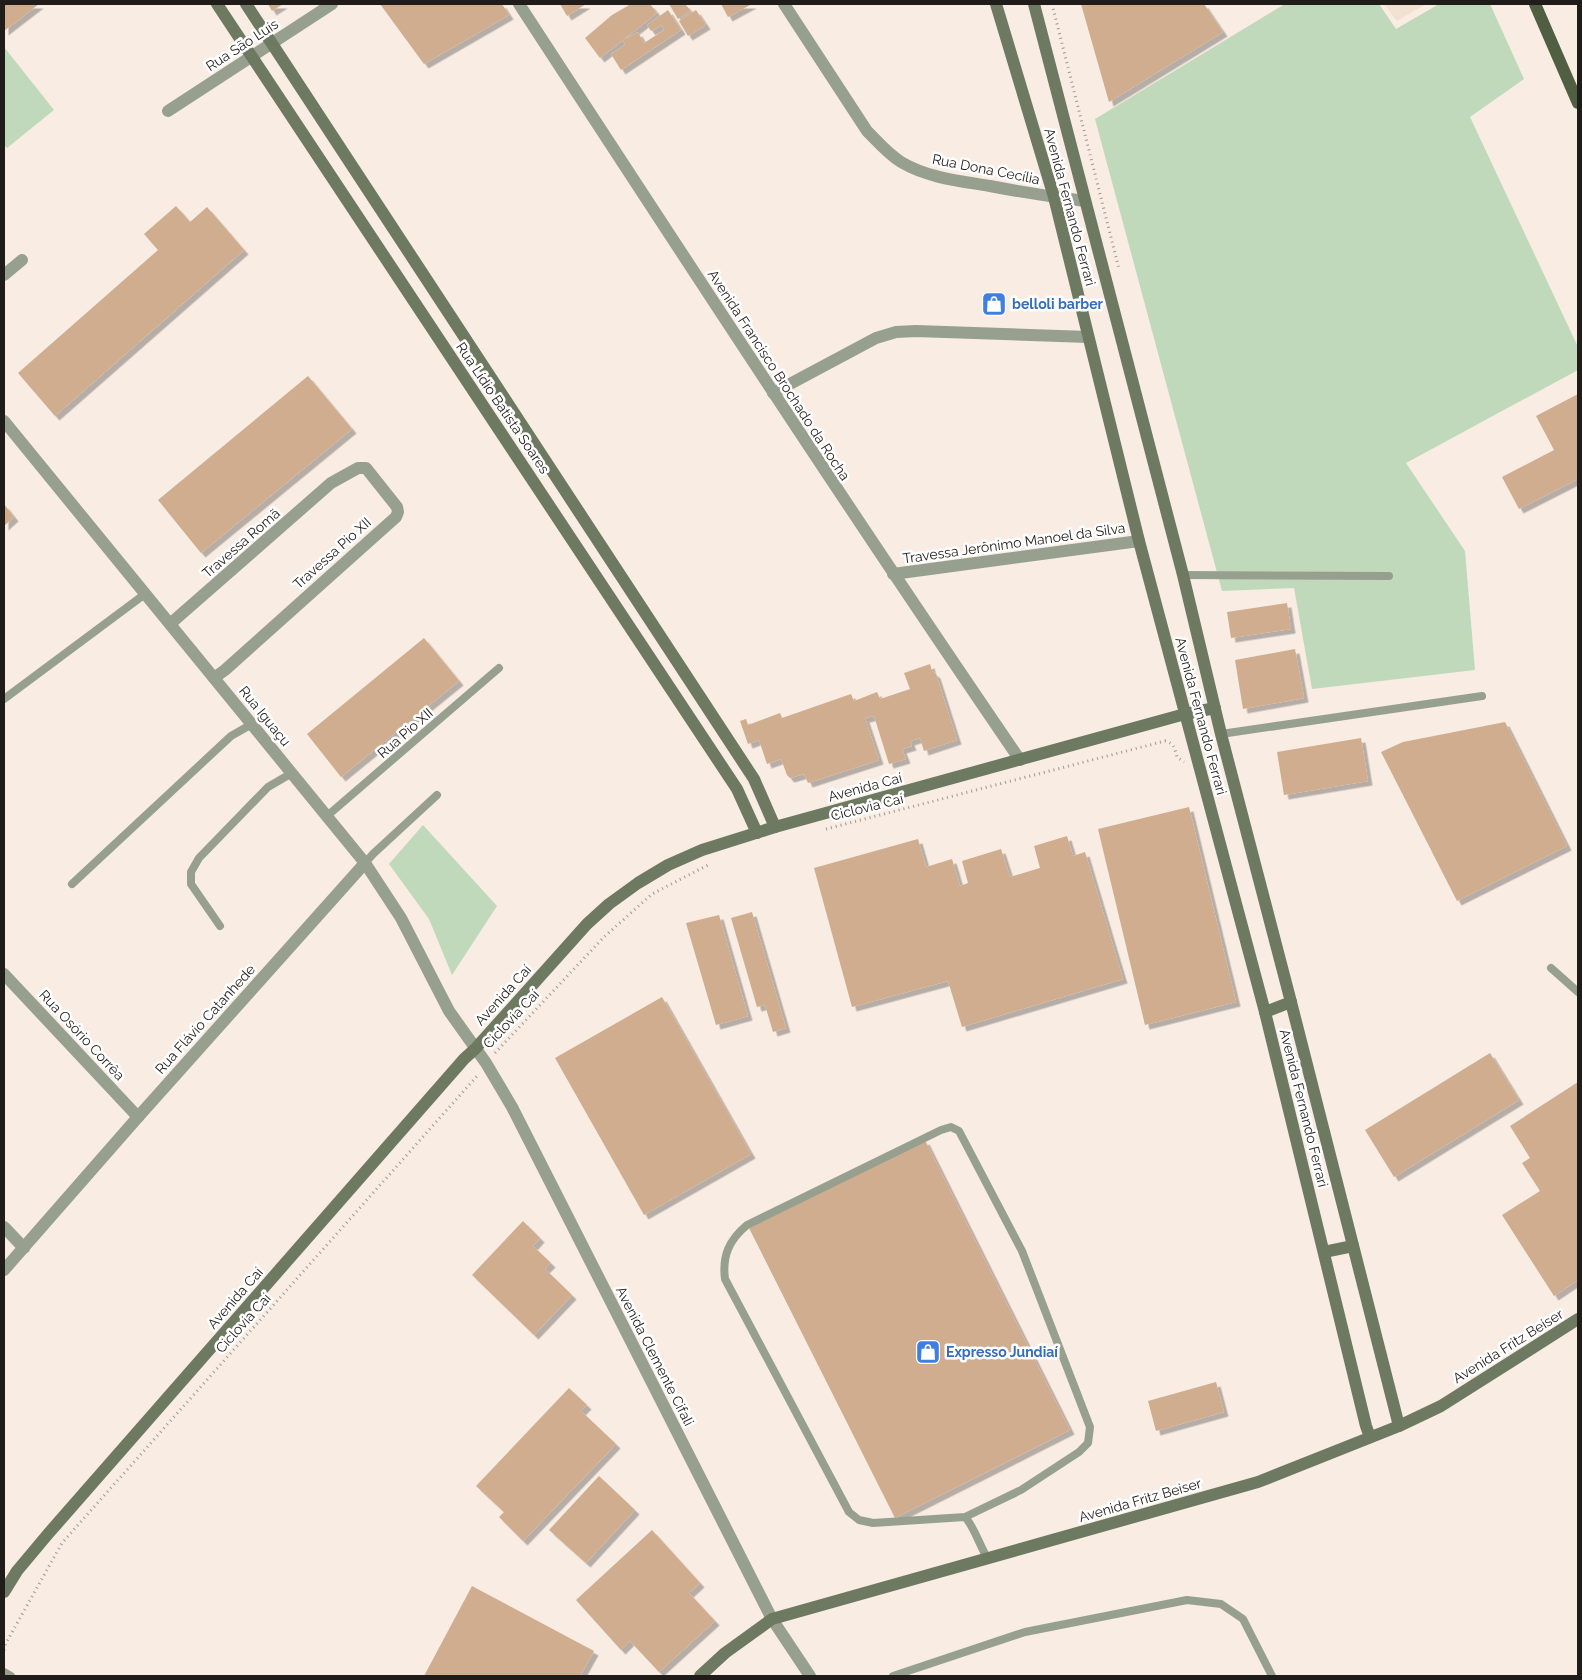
<svg xmlns="http://www.w3.org/2000/svg" width="1582" height="1680" font-family="Raleway,sans-serif">
  <style>
    .built { fill: #f2e0d1 }
    .green { fill: #c1d9bb }
    .building { fill: #d0ad8e; filter: url(#shadow) }
    .lines { fill: none; stroke-linecap: round; stroke-linejoin: round }
    .path { stroke: #a19891; stroke-width: 3; stroke-dasharray: 1 4; stroke-linecap: butt }
    .service { stroke: #97a08f; stroke-width: 8 }
    .minor { stroke: #97a08f; stroke-width: 12 }
    .tertiary { stroke: #97a08f; stroke-width: 12 }
    .secondary { stroke: #6d7a61; stroke-width: 12 }
    .primary { stroke: #505f41; stroke-width: 12 }
    .labels { text-anchor: middle; stroke-width: 5; stroke-linejoin: round; paint-order: stroke }
    .street-label { font-size: 14px; fill: #201c19; stroke: #fff }
    .shop-label { font-size: 14px; font-weight: bold; fill: #366cbe; stroke: #fff; text-anchor: start }
  </style>
  <defs>
    <filter id="shadow"><feDropShadow dx="4.5" dy="4.5" stdDeviation="0" flood-color="#0004"/></filter>
  </defs>
  <rect width="100%" height="100%" fill="#f8ece3"/>
  <polygon class="built" points="1384,4 1426,4 1397,21"/>
  <g class="green">
    <polygon points="1285,4 1379,4 1396,29 1439,4 1490,4 1524,79 1470,117 1578,347 1578,370 1406,463 1465,551 1475,670 1312,689 1294,588 1222,591 1095,119"/>
    <polygon points="4,47 54,110 7,148 4,145"/>
    <polygon points="423,825 497,906 452,975 429,919 389,864"/>
  </g>
  <g class="building">
    <polygon points="4,4 39,4 4,31"/>
    <polygon points="268,4 283,4 272,11"/>
    <polygon points="380,4 502,4 509,15 424,64"/>
    <polygon points="560,4 586,4 567,16"/>
    <polygon points="631,4 650,4 657,13 600,58 585,38 612,15"/>
    <polygon points="669,4 685,4 691,11 678,19"/>
    <polygon points="721,4 752,4 728,17"/>
    <polygon points="1081,4 1204,4 1223,32 1109,102"/>
    <polygon points="668,10 681,30 621,70 611,54 625,45 623,40 638,32 644,43 664,30 662,25 651,31 647,25"/>
    <polygon points="696,10 706,25 688,36 679,21"/>
    <polygon points="176,206 190,222 207,207 244,250 55,416 18,373 158,250 144,234"/>
    <polygon points="308,376 352,429 201,553 158,500"/>
    <polygon points="1578,394 1578,479 1519,509 1502,477 1554,450 1536,416"/>
    <polygon points="4,504 14,517 4,526"/>
    <polygon points="1287,603 1291,629 1231,638 1227,612"/>
    <polygon points="424,638 459,681 341,777 307,734"/>
    <polygon points="1295,649 1304,698 1243,709 1235,660"/>
    <polygon points="930,664 932,671 936,674 957,740 924,751 920,738 910,741 912,746 902,749 906,759 889,764 874,716 865,718 879,760 808,783 804,774 790,778 787,775 781,759 767,764 759,740 748,744 740,721 746,719 748,725 780,713 782,718 851,694 854,701 877,692 880,699 910,689 904,673"/>
    <polygon points="1505,722 1567,846 1457,901 1381,752 1403,742"/>
    <polygon points="1361,738 1368,781 1284,795 1277,752"/>
    <polygon points="1189,807 1236,1002 1145,1025 1098,829"/>
    <polygon points="1067,836 1073,856 1085,852 1123,979 962,1027 948,981 852,1007 814,868 918,839 926,867 952,859 960,886 968,883 962,861 1001,849 1010,877 1040,868 1034,846"/>
    <polygon points="752,912 786,1028 773,1032 765,1005 757,1007 731,918"/>
    <polygon points="719,915 748,1016 716,1025 686,923"/>
    <polygon points="662,997 751,1154 644,1215 555,1058"/>
    <polygon points="1490,1053 1519,1100 1394,1177 1365,1130"/>
    <polygon points="1578,1082 1578,1280 1554,1296 1502,1215 1540,1191 1522,1163 1530,1158 1510,1126"/>
    <polygon points="925,1140 1070,1430 895,1518 749,1228"/>
    <polygon points="523,1221 540,1238 533,1246 551,1263 545,1269 572,1295 534,1335 472,1275"/>
    <polygon points="1216,1382 1224,1412 1156,1431 1148,1401"/>
    <polygon points="569,1388 587,1405 581,1411 616,1444 523,1541 499,1517 504,1512 476,1486"/>
    <polygon points="599,1476 635,1510 586,1563 549,1530"/>
    <polygon points="652,1530 700,1583 689,1593 715,1621 659,1672 630,1641 621,1650 576,1600"/>
    <polygon points="472,1586 594,1651 580,1676 424,1676"/>
  </g>
  <g class="lines">
    <g class="path">
      <polyline points="1052,4 1119,269"/>
      <path d="M826 829 1165 741C1174 743 1175 749 1177 757L1184 762"/>
      <polyline points="495,1053 604,937 652,894 710,864"/>
      <polyline points="4,1650 6,1643 62,1543 477,1076"/>
    </g>
    <g class="service">
      <polyline points="1183,575 1389,576"/>
      <polyline points="4,699 145,594"/>
      <polyline points="1221,734 1482,696"/>
      <polyline points="327,816 499,668"/>
      <polyline points="365,863 373,854 437,795"/>
      <polyline points="72,884 231,736 252,724"/>
      <polyline points="220,926 191,884 191,872 199,858 268,787 292,773"/>
      <polyline points="1551,968 1578,992"/>
      <path d="M965 1517 1021 1490 1079 1452 1088 1443 1090 1427 1022 1251 959 1131 951 1127 941 1130 747 1225C729 1240 722 1256 725 1279L849 1512 859 1520 873 1523 965 1517C974 1526 980 1547 988 1559"/>
      <polyline points="4,1672 11,1676"/>
      <polyline points="893,1676 1025,1632 1187,1600 1221,1604 1243,1619 1272,1676"/>
    </g>
    <g class="minor">
      <polyline points="168,111 332,4"/>
      <polyline points="4,275 22,260"/>
      <polyline points="773,393 876,338 896,332 916,331 1088,337"/>
      <polyline points="893,574 1139,541"/>
      <polyline points="170,624 331,483 358,468 366,468 397,507 398,512 396,517 225,670 214,678"/>
      <polyline points="4,974 138,1117"/>
      <polyline points="772,1619 810,1676"/>
    </g>
    <g class="tertiary">
      <path d="M519 4C684 257 849 510 1020 760"/>
      <path d="M784 4 867 131C878 142 888 154 901 162 928 178 960 181 990 186 1021 192 1053 197 1085 201"/>
      <polyline points="4,421 365,863 401,918 449,1011 486,1063 512,1107 772,1619"/>
      <polyline points="4,1227 24,1248"/>
      <polyline points="4,1270 138,1117 365,863"/>
    </g>
    <g class="secondary">
      <polyline points="217,4 737,789 757,833"/>
      <polyline points="246,4 754,779 775,827"/>
      <polyline points="996,4 1054,197 1139,541 1265,1012 1366,1426 1370,1437"/>
      <polyline points="1034,4 1183,575 1221,734 1291,1002 1399,1426"/>
      <polyline points="1265,1012 1291,1002"/>
      <polyline points="1324,1252 1353,1246"/>
      <polyline points="4,1592 17,1571 48,1534 464,1059 475,1049 587,924 609,904 638,883 668,865 702,850 775,827 1185,714 1215,708"/>
      <polyline points="700,1676 725,1653 772,1619 1258,1482 1399,1426 1441,1406 1578,1319"/>
    </g>
    <polyline class="primary" points="1535,4 1578,103"/>
  </g>
  <defs>
    <symbol id="shop-square" viewBox="-11 -11 22 22"><rect x="-9" y="-9" width="18" height="18" rx="4" fill="#3f7fe0" stroke="#fff"/><path d="M-5-2.5h2.3a2.7 3.5 0 0 1 5.4 0H5L5.5 6h-11ZM-1.5-2.5h3a1.5 2.3 0 0 0-3 0Z" fill="#fff"/></symbol>
  </defs>
  <g fill-rule="evenodd">
    <use href="#shop-square" x="980" y="290" width="28" height="28"/>
    <use href="#shop-square" x="914" y="1338" width="28" height="28"/>
  </g>
  <g class="labels">
    <g class="street-label">
      <text transform="translate(242 45) rotate(-33)" y="5">Rua São Luís</text>
      <text transform="translate(986 169) rotate(11)" y="5">Rua Dona Cecília</text>
      <text transform="translate(1070 207) rotate(75)" y="5">Avenida Fernando Ferrari</text>
      <text transform="translate(779 375) rotate(57)" y="5">Avenida Francisco Brochado da Rocha</text>
      <text transform="translate(503 408) rotate(56)" y="5">Rua Lídio Batista Soares</text>
      <text transform="translate(241 543) rotate(-41)" y="5">Travessa Romã</text>
      <text transform="translate(1014 543) rotate(-8)" y="5">Travessa Jerônimo Manoel da Silva</text>
      <text transform="translate(332 553) rotate(-42)" y="5">Travessa Pio XII</text>
      <text transform="translate(265 716) rotate(51)" y="5">Rua Iguaçu</text>
      <text transform="translate(1201 716) rotate(75)" y="5">Avenida Fernando Ferrari</text>
      <text transform="translate(405 733) rotate(-41)" y="5">Rua Pio XII</text>
      <text transform="translate(865 787) rotate(-15)" y="5">Avenida Caí</text>
      <text transform="translate(867 807) rotate(-14)" y="5">Ciclovia Caí</text>
      <text transform="translate(503 995) rotate(-48)" y="5">Avenida Caí</text>
      <text transform="translate(205 1019) rotate(-48)" y="5">Rua Flávio Catanhede</text>
      <text transform="translate(511 1019) rotate(-47)" y="5">Ciclovia Caí</text>
      <text transform="translate(82 1035) rotate(47)" y="5">Rua Osório Corrêa</text>
      <text transform="translate(1304 1108) rotate(76)" y="5">Avenida Fernando Ferrari</text>
      <text transform="translate(235 1298) rotate(-49)" y="5">Avenida Caí</text>
      <text transform="translate(243 1323) rotate(-48)" y="5">Ciclovia Caí</text>
      <text transform="translate(1508 1346) rotate(-32)" y="5">Avenida Fritz Beiser</text>
      <text transform="translate(655 1356) rotate(63)" y="5">Avenida Clemente Cifali</text>
      <text transform="translate(1140 1500) rotate(-16)" y="5">Avenida Fritz Beiser</text>
    </g>
    <g class="shop-label">
      <text x="1012" y="309">belloli barber</text>
      <text x="946" y="1357">Expresso Jundiaí</text>
    </g>
  </g>
  <rect width="1582" height="1680" fill="none" stroke="#201c19" stroke-width="10"/>
</svg>
